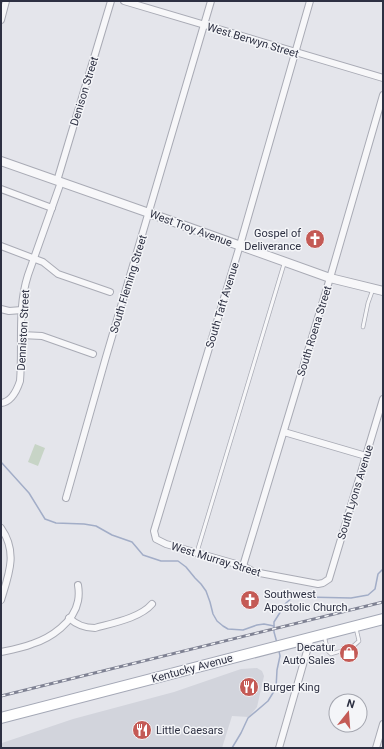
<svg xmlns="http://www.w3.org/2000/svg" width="384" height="749" font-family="Roboto,sans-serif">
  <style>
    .built { fill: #d2d4dc }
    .green { fill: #c7d4c6 }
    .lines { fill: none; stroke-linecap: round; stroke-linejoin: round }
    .stream { stroke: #a2adc7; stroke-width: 1.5 }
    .service-casing { stroke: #a9abb5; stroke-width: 4.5 }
    .minor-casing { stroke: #a9abb5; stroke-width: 8 }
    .tertiary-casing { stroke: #a9abb5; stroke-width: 10 }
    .primary-casing { stroke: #a4a8b6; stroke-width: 12 }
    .service { stroke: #f7f7f9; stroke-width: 3 }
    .minor { stroke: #f7f7f9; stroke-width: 6 }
    .tertiary { stroke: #f7f7f9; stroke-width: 8 }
    .primary { stroke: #fff; stroke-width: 10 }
    .rail-casing { stroke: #7f8293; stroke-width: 3 }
    .rail { stroke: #f4f5f8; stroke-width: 1.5; stroke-dasharray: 4.5; stroke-linecap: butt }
    .labels { text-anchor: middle; stroke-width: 3; stroke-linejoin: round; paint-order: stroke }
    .street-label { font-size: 11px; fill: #2d3042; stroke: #f4f5f8 }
    .poi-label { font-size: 11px; fill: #2d3042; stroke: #f4f5f8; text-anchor: start }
  </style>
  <rect width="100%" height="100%" fill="#e4e5eb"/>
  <polygon class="built" points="257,668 262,671 264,676 257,707 249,717 232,716 222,748 1,748 2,743 73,719 174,692 241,669"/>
  <polygon class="green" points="35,444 45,448 38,466 28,462"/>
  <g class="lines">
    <g class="stream">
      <polyline points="1,462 29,493 45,519 56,523 84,524 96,526 112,535 132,542 143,555 161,561 178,561 186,567 195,578 201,584 206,591 210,602 213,614 217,621 223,626 228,629 243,630 257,625 264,624 274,626"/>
      <polyline points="277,643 274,632 274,622 286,603 293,597 305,597 351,598 368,595 375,589 378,574 383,569"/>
      <polyline points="232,748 241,733 248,718 268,701 276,688 277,670 280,656 279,651"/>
    </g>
    <defs>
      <g id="service">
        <polyline points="363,327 368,303 373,289"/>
        <polyline points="197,552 284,264"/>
        <path d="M324 635 328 651 331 654C341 651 352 649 359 641L356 628"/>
      </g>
      <g id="minor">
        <polyline points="124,1 383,78"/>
        <polyline points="310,1 240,245 154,531 156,539 166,544 243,566 254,572 318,584 323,583 329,579 383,399"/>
        <polyline points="1,20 6,1"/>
        <polyline points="57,181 111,1"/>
        <polyline points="1,189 52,208"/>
        <polyline points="1,246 43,262 58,274 110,292"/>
        <polyline points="1,309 9,311 22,310"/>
        <polyline points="21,335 42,336 93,354"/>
        <path d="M1 403C12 402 17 390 20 381 23 345 17 309 28 275L61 182"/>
        <polyline points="284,432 366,456"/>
        <polyline points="66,498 106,357 211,1"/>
        <path d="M1 528C18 552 9 574 1 600"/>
        <polyline points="243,566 330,278 383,95"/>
        <path d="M69 618C77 625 84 628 95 628 113 623 140 618 152 604"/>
        <path d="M1 652C11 650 22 648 32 644 51 638 74 622 78 601 79 596 79 591 78 585"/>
        <polyline points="279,748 311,637"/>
        <polyline points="376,748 383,724"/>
      </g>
      <polyline id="tertiary" points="1,161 149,213 330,278 383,291"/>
      <polyline id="primary" points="1,718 383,619"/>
    </defs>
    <use href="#service" class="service-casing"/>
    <use href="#minor" class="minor-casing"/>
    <use href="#tertiary" class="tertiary-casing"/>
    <use href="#primary" class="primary-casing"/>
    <use href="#service" class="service"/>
    <use href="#minor" class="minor"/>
    <use href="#tertiary" class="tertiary"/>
    <use href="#primary" class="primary"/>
    <defs>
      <polyline id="rail" points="1,696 383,602"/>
    </defs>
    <use href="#rail" class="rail-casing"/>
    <use href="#rail" class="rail"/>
  </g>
  <defs>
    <symbol id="church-disc" viewBox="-11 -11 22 22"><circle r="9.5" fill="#c45a55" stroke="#f4f5f8"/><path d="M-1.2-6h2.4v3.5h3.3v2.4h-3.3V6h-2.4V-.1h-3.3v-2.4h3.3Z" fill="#fff"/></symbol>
    <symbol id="shop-disc" viewBox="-11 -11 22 22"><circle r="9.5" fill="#c45a55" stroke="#f4f5f8"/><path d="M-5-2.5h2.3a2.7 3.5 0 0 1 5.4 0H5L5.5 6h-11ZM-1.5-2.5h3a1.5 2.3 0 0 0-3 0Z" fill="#fff"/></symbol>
    <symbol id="restaurant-disc" viewBox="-11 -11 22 22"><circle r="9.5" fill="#c45a55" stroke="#f4f5f8"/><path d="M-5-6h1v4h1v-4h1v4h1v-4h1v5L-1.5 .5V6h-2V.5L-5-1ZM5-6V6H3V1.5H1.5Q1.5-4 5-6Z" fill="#fff"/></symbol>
  </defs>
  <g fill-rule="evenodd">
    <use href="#church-disc" x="304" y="228" width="22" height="22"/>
    <use href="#church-disc" x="239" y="589" width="22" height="22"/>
    <use href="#shop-disc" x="338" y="642" width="22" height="22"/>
    <use href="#restaurant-disc" x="238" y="676" width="22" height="22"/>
    <use href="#restaurant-disc" x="131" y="719" width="22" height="22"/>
  </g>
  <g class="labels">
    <g class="street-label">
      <text transform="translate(253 40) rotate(17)" y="4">West Berwyn Street</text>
      <text transform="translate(84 91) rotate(-73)" y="4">Denison Street</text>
      <text transform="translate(191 228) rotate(20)" y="4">West Troy Avenue</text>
      <text transform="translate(128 284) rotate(-73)" y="4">South Fleming Street</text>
      <text transform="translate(222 305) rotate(-73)" y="4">South Taft Avenue</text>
      <text transform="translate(23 330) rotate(-87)" y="4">Denniston Street</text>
      <text transform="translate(314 331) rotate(-73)" y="4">South Roena Street</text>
      <text transform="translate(355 492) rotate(-73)" y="4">South Lyons Avenue</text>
      <text transform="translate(216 559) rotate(17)" y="4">West Murray Street</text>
      <text transform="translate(192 668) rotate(-15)" y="4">Kentucky Avenue</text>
    </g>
    <g class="poi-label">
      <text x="301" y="237" text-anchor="end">Gospel of<tspan x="301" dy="13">Deliverance</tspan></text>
      <text x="264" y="598">Southwest<tspan x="264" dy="13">Apostolic Church</tspan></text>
      <text x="335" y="651" text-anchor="end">Decatur<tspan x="335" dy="13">Auto Sales</tspan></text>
      <text x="263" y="691">Burger King</text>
      <text x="156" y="734">Little Caesars</text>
    </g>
  </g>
  <rect width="384" height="749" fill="none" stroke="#2d3042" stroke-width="4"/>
  <g transform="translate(348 713) rotate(17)"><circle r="19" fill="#f4f5f8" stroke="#a4a6af"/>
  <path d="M0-3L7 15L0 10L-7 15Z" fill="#c45a55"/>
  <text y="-6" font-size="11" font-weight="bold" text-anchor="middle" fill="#2d3042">N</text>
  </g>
</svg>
